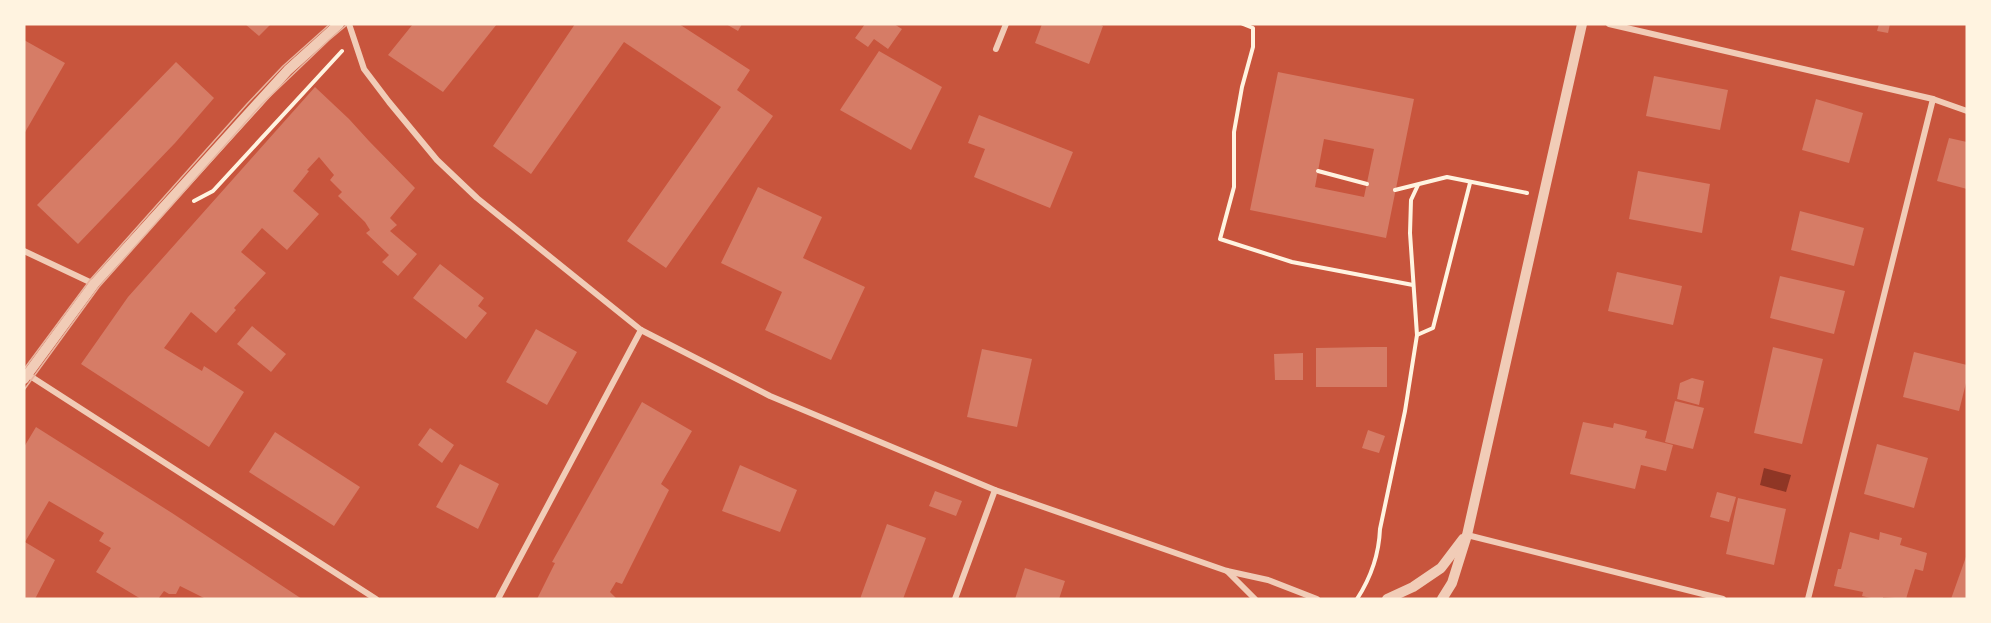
<svg xmlns="http://www.w3.org/2000/svg" width="1991" height="623" font-family="'Roboto Condensed',sans-serif">
  <style>
    .water { fill: #8f3625 }
    .building { fill: #d67c66; fill-rule: evenodd }
    .lines { fill: none; stroke-linecap: round; stroke-linejoin: round }
    .path { stroke: #fff3e0; stroke-width: 4 }
    .minor { stroke: #f1ccb7; stroke-width: 6 }
    .tertiary { stroke: #f1ccb7; stroke-width: 10 }
    .tram { stroke: #e9b49f; stroke-width: 1.5 }
  </style>
  <rect width="100%" height="100%" fill="#c8553d"/>
  <polygon class="water" points="1764,468 1791,475 1786,492 1760,485"/>
  <g class="building">
    <polygon points="245,24 271,24 259,36"/>
    <polygon points="413,24 497,24 443,92 388,55"/>
    <polygon points="575,24 679,24 750,70 737,90 773,116 666,268 627,241 721,107 624,42 531,174 493,146"/>
    <polygon points="726,24 742,24 738,31"/>
    <polygon points="865,24 894,24 902,29 888,49 874,39 868,47 855,38"/>
    <polygon points="1042,24 1099,24 1103,26 1089,64 1035,43"/>
    <polygon points="1879,24 1890,24 1888,33 1877,31"/>
    <polygon points="24,40 65,63 24,134"/>
    <polygon points="879,51 942,87 911,150 840,110"/>
    <polygon points="176,62 214,98 175,143 78,244 37,205"/>
    <path d="M1278 72 1414 99 1386 238 1250 210ZM1324 139 1374 149 1364 197 1315 187Z"/>
    <polygon points="1654,76 1728,90 1720,130 1646,116"/>
    <polygon points="315,87 349,119 369,141 415,188 390,218 397,225 390,231 417,254 398,276 382,262 389,255 366,233 370,230 365,222 338,196 342,192 330,180 334,175 319,157 307,170 309,171 293,191 319,214 287,250 262,228 241,252 266,273 234,308 236,310 216,333 191,312 164,348 202,371 204,366 244,392 209,447 81,364 128,297"/>
    <polygon points="1816,99 1863,113 1849,163 1802,150"/>
    <polygon points="979,115 1073,152 1050,208 974,177 985,149 968,143"/>
    <polygon points="1949,138 1967,142 1967,189 1937,181"/>
    <polygon points="1638,171 1710,184 1702,233 1629,219"/>
    <polygon points="758,187 822,217 803,258 865,287 831,360 765,330 782,292 721,263"/>
    <polygon points="1800,211 1864,228 1854,266 1791,250"/>
    <polygon points="440,264 484,298 478,306 487,313 466,339 413,298"/>
    <polygon points="1617,272 1682,286 1673,325 1608,311"/>
    <polygon points="1780,276 1845,291 1834,334 1770,318"/>
    <polygon points="252,326 286,354 271,372 237,344"/>
    <polygon points="536,329 577,352 547,405 506,382"/>
    <polygon points="1372,347 1387,347 1387,387 1316,387 1316,348"/>
    <polygon points="1773,347 1823,359 1802,444 1754,433"/>
    <polygon points="982,349 1032,359 1017,427 967,417"/>
    <polygon points="1914,352 1967,365 1967,379 1959,411 1903,397"/>
    <polygon points="1303,353 1303,380 1275,380 1274,354"/>
    <polygon points="1692,378 1704,381 1699,405 1677,399 1680,383"/>
    <polygon points="1675,401 1704,408 1693,449 1665,442"/>
    <polygon points="642,402 692,431 661,484 669,490 622,584 616,582 610,592 617,599 537,599 555,563 552,562"/>
    <polygon points="1583,422 1613,428 1614,423 1647,431 1645,438 1673,445 1666,471 1641,465 1635,489 1570,474"/>
    <polygon points="36,427 172,513 302,599 206,599 180,586 176,594 169,594 164,591 158,599 141,599 96,572 111,548 99,541 104,533 49,501 25,542 55,560 35,599 24,599 24,447"/>
    <polygon points="430,428 454,445 442,463 418,445"/>
    <polygon points="1368,430 1385,436 1379,453 1362,448"/>
    <polygon points="275,432 360,487 334,526 249,472"/>
    <polygon points="1877,444 1928,458 1914,508 1864,494"/>
    <polygon points="460,464 499,484 478,529 436,507"/>
    <polygon points="740,465 797,490 780,532 722,511"/>
    <polygon points="935,491 962,501 956,516 929,506"/>
    <polygon points="1717,492 1736,497 1729,522 1710,517"/>
    <polygon points="1738,498 1786,509 1774,565 1726,554"/>
    <polygon points="887,524 926,538 903,599 860,599"/>
    <polygon points="1850,532 1879,540 1880,532 1902,538 1900,545 1927,553 1923,571 1915,569 1906,599 1883,597 1883,599 1875,599 1862,596 1863,592 1834,586 1838,569 1841,569"/>
    <polygon points="1967,554 1967,599 1951,599"/>
    <polygon points="1025,568 1065,581 1059,599 1015,599"/>
  </g>
  <g class="lines">
    <g class="path">
      <polyline points="1243,24 1253,28 1253,47 1242,87 1234,132 1234,187 1220,239 1292,262 1413,285"/>
      <polyline points="1318,171 1367,184"/>
      <polyline points="1395,190 1447,177 1527,193"/>
      <polyline points="194,201 213,191 342,51"/>
      <polyline points="1417,335 1433,328 1470,183"/>
      <path d="M1357 599C1370 579 1379 554 1380 529L1405 411 1417 335 1410 233 1411 200 1418 185"/>
    </g>
    <g class="minor">
      <polyline points="349,24 364,69 389,102 437,160 477,198 641,330 770,396 995,490 1227,571 1268,580 1317,599"/>
      <polyline points="1609,24 1933,99 1967,111"/>
      <polyline points="996,49 1006,24"/>
      <polyline points="24,251 94,284"/>
      <polyline points="27,374 376,599"/>
      <polyline points="1467,535 1723,599"/>
      <polyline points="1227,571 1255,599"/>
      <polyline points="498,599 641,330"/>
      <polyline points="955,599 995,490"/>
      <polyline points="1808,599 1933,99"/>
    </g>
    <g class="tertiary">
      <polyline points="24,379 94,284 288,70 339,24"/>
      <polyline points="1387,599 1413,587 1441,568 1463,539"/>
      <polyline points="1442,599 1452,583 1467,535 1582,24"/>
    </g>
    <g class="tram">
      <polyline points="24,369 90,280 247,104 283,66 330,24"/>
      <polyline points="24,390 99,287 262,104 329,40 348,24"/>
    </g>
  </g>
  <rect width="1991" height="623" fill="none" stroke="#fff3e0" stroke-width="51"/>
</svg>
